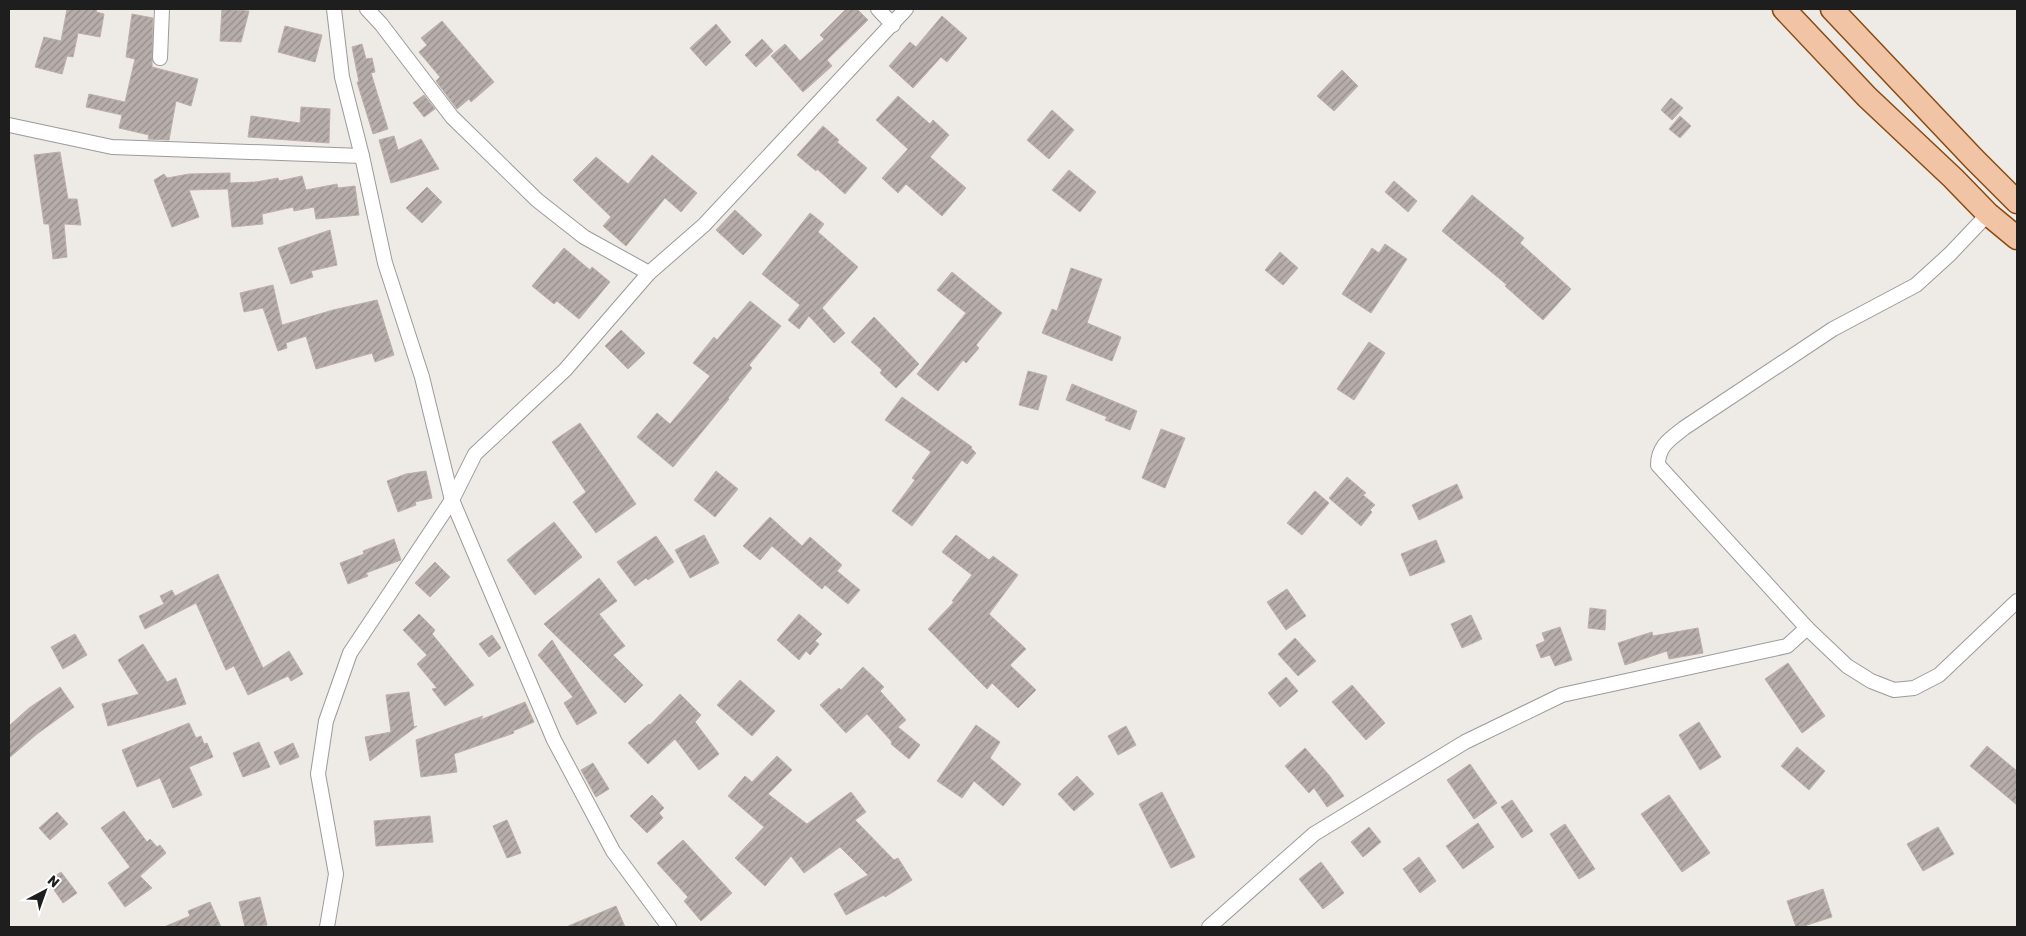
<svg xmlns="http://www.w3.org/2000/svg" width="2026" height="936" font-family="Rubik,sans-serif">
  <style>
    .building { fill: url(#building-hatch); stroke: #beafa9 }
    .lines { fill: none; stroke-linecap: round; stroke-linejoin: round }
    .street-casing { stroke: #9b9b9b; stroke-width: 16 }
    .primary-casing { stroke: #894b10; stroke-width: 25 }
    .street { stroke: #fff; stroke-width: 14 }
    .primary { stroke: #f2c4a6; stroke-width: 22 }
  </style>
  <defs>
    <pattern id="building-hatch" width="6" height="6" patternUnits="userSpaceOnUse" patternTransform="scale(1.25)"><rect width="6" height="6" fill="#b7aeab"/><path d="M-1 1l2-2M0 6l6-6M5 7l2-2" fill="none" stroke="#948d8b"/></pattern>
  </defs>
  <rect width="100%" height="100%" fill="#eeeae5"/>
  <g class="building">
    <polygon points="67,9 97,9 96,12 104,14 100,37 78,33 73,57 67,56 62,74 35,67 44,37 61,41"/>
    <polygon points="222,9 249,11 241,42 220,41"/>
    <polygon points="846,9 857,9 868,20 827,60 832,66 803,92 771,56 785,44 800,61 824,39 820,35"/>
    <polygon points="132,14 153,18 152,67 198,79 191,106 176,101 169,140 148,139 149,135 119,128 122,115 86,107 89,94 125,102 135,59 126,57"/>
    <polygon points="942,16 967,38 947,62 941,57 913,88 889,66 910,42 916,47"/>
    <polygon points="442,21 494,82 471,102 469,99 457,109 436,81 440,77 419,52 427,45 421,38"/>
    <polygon points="716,24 731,42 706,66 690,48"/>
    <polygon points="285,26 322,35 315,62 278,52"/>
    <polygon points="762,39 773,51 756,67 745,55"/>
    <polygon points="362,44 366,59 372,58 375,72 371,73 388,129 373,134 357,82 359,82 352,47"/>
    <polygon points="1342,70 1358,86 1334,111 1317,96"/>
    <polygon points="424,95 435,109 424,117 413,103"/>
    <polygon points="898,96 930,124 933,120 949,135 930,157 966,188 942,216 906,184 898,193 882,178 908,149 876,120"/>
    <polygon points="1671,98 1683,108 1672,120 1661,110"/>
    <polygon points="301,107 330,109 329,143 248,137 251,116 300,123"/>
    <polygon points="1052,110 1074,130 1049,159 1027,140"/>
    <polygon points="1680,116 1691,126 1680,138 1669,129"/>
    <polygon points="823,126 839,140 837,142 867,168 845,194 817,169 816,171 797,155"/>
    <polygon points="394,136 398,150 421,139 439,169 391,183 379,140"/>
    <polygon points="60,152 68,199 77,199 81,225 64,224 67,257 53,259 49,224 44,224 34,155"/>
    <polygon points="652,155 697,193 681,212 665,198 626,246 603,226 611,217 573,180 596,157 628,184"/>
    <polygon points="1069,170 1096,192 1080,212 1052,190"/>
    <polygon points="230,173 230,183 256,182 278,178 279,181 302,176 306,190 337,184 338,188 355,186 359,215 316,219 314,207 294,211 293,207 262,214 263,224 232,227 228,189 189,190 199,217 172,227 154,180 164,174 167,178 189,174"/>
    <polygon points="1394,181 1417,201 1408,212 1385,192"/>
    <polygon points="427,187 442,202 422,223 406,208"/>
    <polygon points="1472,195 1524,238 1520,243 1571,289 1543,320 1505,286 1507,285 1442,231"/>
    <polygon points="735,210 762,235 743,255 716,230"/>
    <polygon points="810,213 824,224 818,232 858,267 822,308 845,333 834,343 809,316 799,329 788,320 800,305 762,274"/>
    <polygon points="330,230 337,265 311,271 313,277 291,284 278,248"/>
    <polygon points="1385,244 1407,259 1371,313 1342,294 1372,248 1379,253"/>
    <polygon points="564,248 590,270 592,267 610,282 579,319 557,301 554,304 532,286"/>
    <polygon points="1280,252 1298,268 1283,285 1265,270"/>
    <polygon points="1071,268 1102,279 1087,323 1121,337 1112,361 1042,333 1052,309 1057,311"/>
    <polygon points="952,272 1002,313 976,345 979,348 966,363 963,360 938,391 917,374 966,313 937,290"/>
    <polygon points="273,285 282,325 333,310 377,300 394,355 375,362 372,353 316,369 306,336 286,343 287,348 278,351 263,308 244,312 240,293"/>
    <polygon points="750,301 781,326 749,365 752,368 728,398 729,399 673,467 637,437 657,413 670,424 710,376 693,363 714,337 717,340"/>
    <polygon points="874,317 919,364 896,388 880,373 882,370 851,342"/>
    <polygon points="621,330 645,353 628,369 605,346"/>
    <polygon points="1369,342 1385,353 1354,400 1337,389"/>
    <polygon points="1028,371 1047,376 1038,410 1019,405"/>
    <polygon points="1072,384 1137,411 1130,430 1105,420 1107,417 1066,400"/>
    <polygon points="902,397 972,447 971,448 976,453 967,464 962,460 912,526 892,511 915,480 912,478 931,452 885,420"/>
    <polygon points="580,423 636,504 596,533 573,502 586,492 552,442"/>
    <polygon points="1161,429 1185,438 1165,488 1142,478"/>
    <polygon points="426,471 432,498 415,502 416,505 398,512 387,481 406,474"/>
    <polygon points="716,471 738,489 715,517 694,500"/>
    <polygon points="1347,477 1366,493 1363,495 1375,505 1370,510 1372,512 1361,526 1329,498"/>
    <polygon points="1457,484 1463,498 1419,520 1412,505"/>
    <polygon points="1315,491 1329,503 1302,535 1287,523"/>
    <polygon points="770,517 802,546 810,537 842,565 837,571 860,590 848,604 825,585 822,589 772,546 760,560 743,546"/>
    <polygon points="554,522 582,557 535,595 507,560"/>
    <polygon points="704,535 719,563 690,578 675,550"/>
    <polygon points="956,535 989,560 993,556 1018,575 989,614 1026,649 1010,665 1036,690 1018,708 992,683 987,689 928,629 954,602 952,601 972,575 942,552"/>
    <polygon points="656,536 674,562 648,580 646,578 635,586 617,562"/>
    <polygon points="394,539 401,560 366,573 368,576 348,584 340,563 364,554 363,551"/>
    <polygon points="1436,540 1445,562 1410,576 1401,554"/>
    <polygon points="435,562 450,577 430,597 415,583"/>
    <polygon points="218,574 263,668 289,651 303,674 291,681 288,676 248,695 234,666 226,670 196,603 145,629 139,616 164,604 160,596 172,590 175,596"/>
    <polygon points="599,578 617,601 599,614 625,646 613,655 643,685 625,703 544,624"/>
    <polygon points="1287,589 1306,616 1286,630 1267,602"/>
    <polygon points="1590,608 1606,610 1605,630 1588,628"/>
    <polygon points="419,614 435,630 432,634 474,685 445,706 432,689 437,688 417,664 427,655 403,630"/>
    <polygon points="799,614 822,634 815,641 819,644 810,655 806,651 799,660 777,640"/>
    <polygon points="1471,615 1482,639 1462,648 1451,624"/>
    <polygon points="1560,627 1572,660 1555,666 1550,655 1541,658 1536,645 1545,641 1542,633"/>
    <polygon points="1698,628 1703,653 1669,659 1667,651 1625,665 1618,643 1652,632 1653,636"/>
    <polygon points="75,634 87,655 63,669 51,647"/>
    <polygon points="492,635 501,648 489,657 479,644"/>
    <polygon points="1295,638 1316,661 1298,676 1278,654"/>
    <polygon points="552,640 597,713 577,725 564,703 573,697 538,655"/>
    <polygon points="143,644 167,682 176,678 186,704 108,726 102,704 139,694 118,660"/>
    <polygon points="1788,663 1825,716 1802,733 1765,679"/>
    <polygon points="863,667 884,687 880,691 906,720 898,727 920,745 909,759 891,744 892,742 867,714 846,733 820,705 839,688 841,690"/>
    <polygon points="1286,677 1298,691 1280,707 1268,693"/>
    <polygon points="740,680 775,711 752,736 717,705"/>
    <polygon points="1352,685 1385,723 1366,740 1332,702"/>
    <polygon points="60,687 74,707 37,734 9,758 9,726 29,708"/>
    <polygon points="409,692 414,727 417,726 370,761 365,737 391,732 386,695"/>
    <polygon points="680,694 701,715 695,722 719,754 699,770 675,739 648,764 628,743 649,724 650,725"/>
    <polygon points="525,702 534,722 513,731 514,733 454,754 457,772 421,777 416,740 483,716 480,720"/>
    <polygon points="1699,722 1721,757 1700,770 1679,735"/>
    <polygon points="189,723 196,738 201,736 204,744 207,743 213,757 189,767 202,795 173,808 160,778 137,787 122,750"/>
    <polygon points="976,725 1000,742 990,758 1021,784 1003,806 974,781 962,798 937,781"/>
    <polygon points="1126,726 1136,745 1118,755 1108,736"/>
    <polygon points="259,742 270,767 243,777 233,753"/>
    <polygon points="293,743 299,757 280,765 274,752"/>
    <polygon points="1987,746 2017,771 2017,805 1970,766"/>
    <polygon points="1797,747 1825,771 1809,790 1781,766"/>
    <polygon points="1305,748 1329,775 1344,796 1327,807 1314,788 1309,793 1285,766"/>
    <polygon points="777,756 792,770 768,794 807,824 851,792 866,812 855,820 894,860 898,858 912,880 885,897 884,895 846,915 834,894 868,875 840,847 804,873 791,856 765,886 735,858 764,827 728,796 745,776 752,782"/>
    <polygon points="593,763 609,789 596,797 581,770"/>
    <polygon points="1470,764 1497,803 1474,819 1447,780"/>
    <polygon points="1077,776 1094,794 1074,811 1058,794"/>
    <polygon points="1162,792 1195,857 1171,868 1139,804"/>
    <polygon points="652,795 664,808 659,813 663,818 647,833 630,816"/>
    <polygon points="1669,795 1710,853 1682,872 1641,814"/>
    <polygon points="1512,800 1533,831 1522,838 1501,807"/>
    <polygon points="124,811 147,842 150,839 157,847 160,845 166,853 140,876 152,888 125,907 108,883 130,867 101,828"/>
    <polygon points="57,812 68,824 50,840 39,828"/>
    <polygon points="430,816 433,842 376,846 374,821"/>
    <polygon points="507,820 521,853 507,858 493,826"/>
    <polygon points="1478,823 1494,847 1463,869 1446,846"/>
    <polygon points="1565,824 1595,869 1579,879 1550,834"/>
    <polygon points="1369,827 1381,842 1363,857 1351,842"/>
    <polygon points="1938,827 1954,854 1923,871 1907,844"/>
    <polygon points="683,840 732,893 701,921 684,901 688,897 657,863"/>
    <polygon points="1419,857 1436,881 1420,893 1403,869"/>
    <polygon points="1321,862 1344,893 1323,909 1299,879"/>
    <polygon points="61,872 77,893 63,903 48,881"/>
    <polygon points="1823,889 1832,917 1801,927 1796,927 1787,901"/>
    <polygon points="260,897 267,925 245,927 239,902"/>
    <polygon points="210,902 221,927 164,927 190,916 188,911"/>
    <polygon points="616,906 625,927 566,927"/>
  </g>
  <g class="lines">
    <defs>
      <g id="street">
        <polyline points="334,9 342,77 362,156 385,263 422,377 452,500 554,740 613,851 669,927"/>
        <polyline points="367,9 381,24 452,117 537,200 584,237 649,273"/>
        <polyline points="878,9 893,25"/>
        <polyline points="160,58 162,9"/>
        <polyline points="9,125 112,147 362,156"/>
        <polyline points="1807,628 1847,666 1871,681 1894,690 1914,688 1939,675 2017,601"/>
        <polyline points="327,927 336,874 318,774 326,721 350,653 452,500 475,454 565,370 649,273 704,225 906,9"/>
        <path d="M1209 927 1314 834 1465 742 1562 695 1787 646 1807 628 1658 465C1658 446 1670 439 1684 428L1833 329 1916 285 1950 254 1988 214"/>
      </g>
      <g id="primary">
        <polyline points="1784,9 1867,97 1953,178 1988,214 2017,238"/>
        <polyline points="1832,9 1974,159 2017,202"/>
      </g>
    </defs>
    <use href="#street" class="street-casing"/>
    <use href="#primary" class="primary-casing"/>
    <use href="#street" class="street"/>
    <use href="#primary" class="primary"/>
  </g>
  <rect width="2026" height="936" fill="none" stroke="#1e1e1e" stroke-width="20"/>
  <g transform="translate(45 891) rotate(41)" stroke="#ffffff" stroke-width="4" paint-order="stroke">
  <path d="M0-4L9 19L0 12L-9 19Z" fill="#1e1e1e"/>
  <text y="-8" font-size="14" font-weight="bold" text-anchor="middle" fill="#1e1e1e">N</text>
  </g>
</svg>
